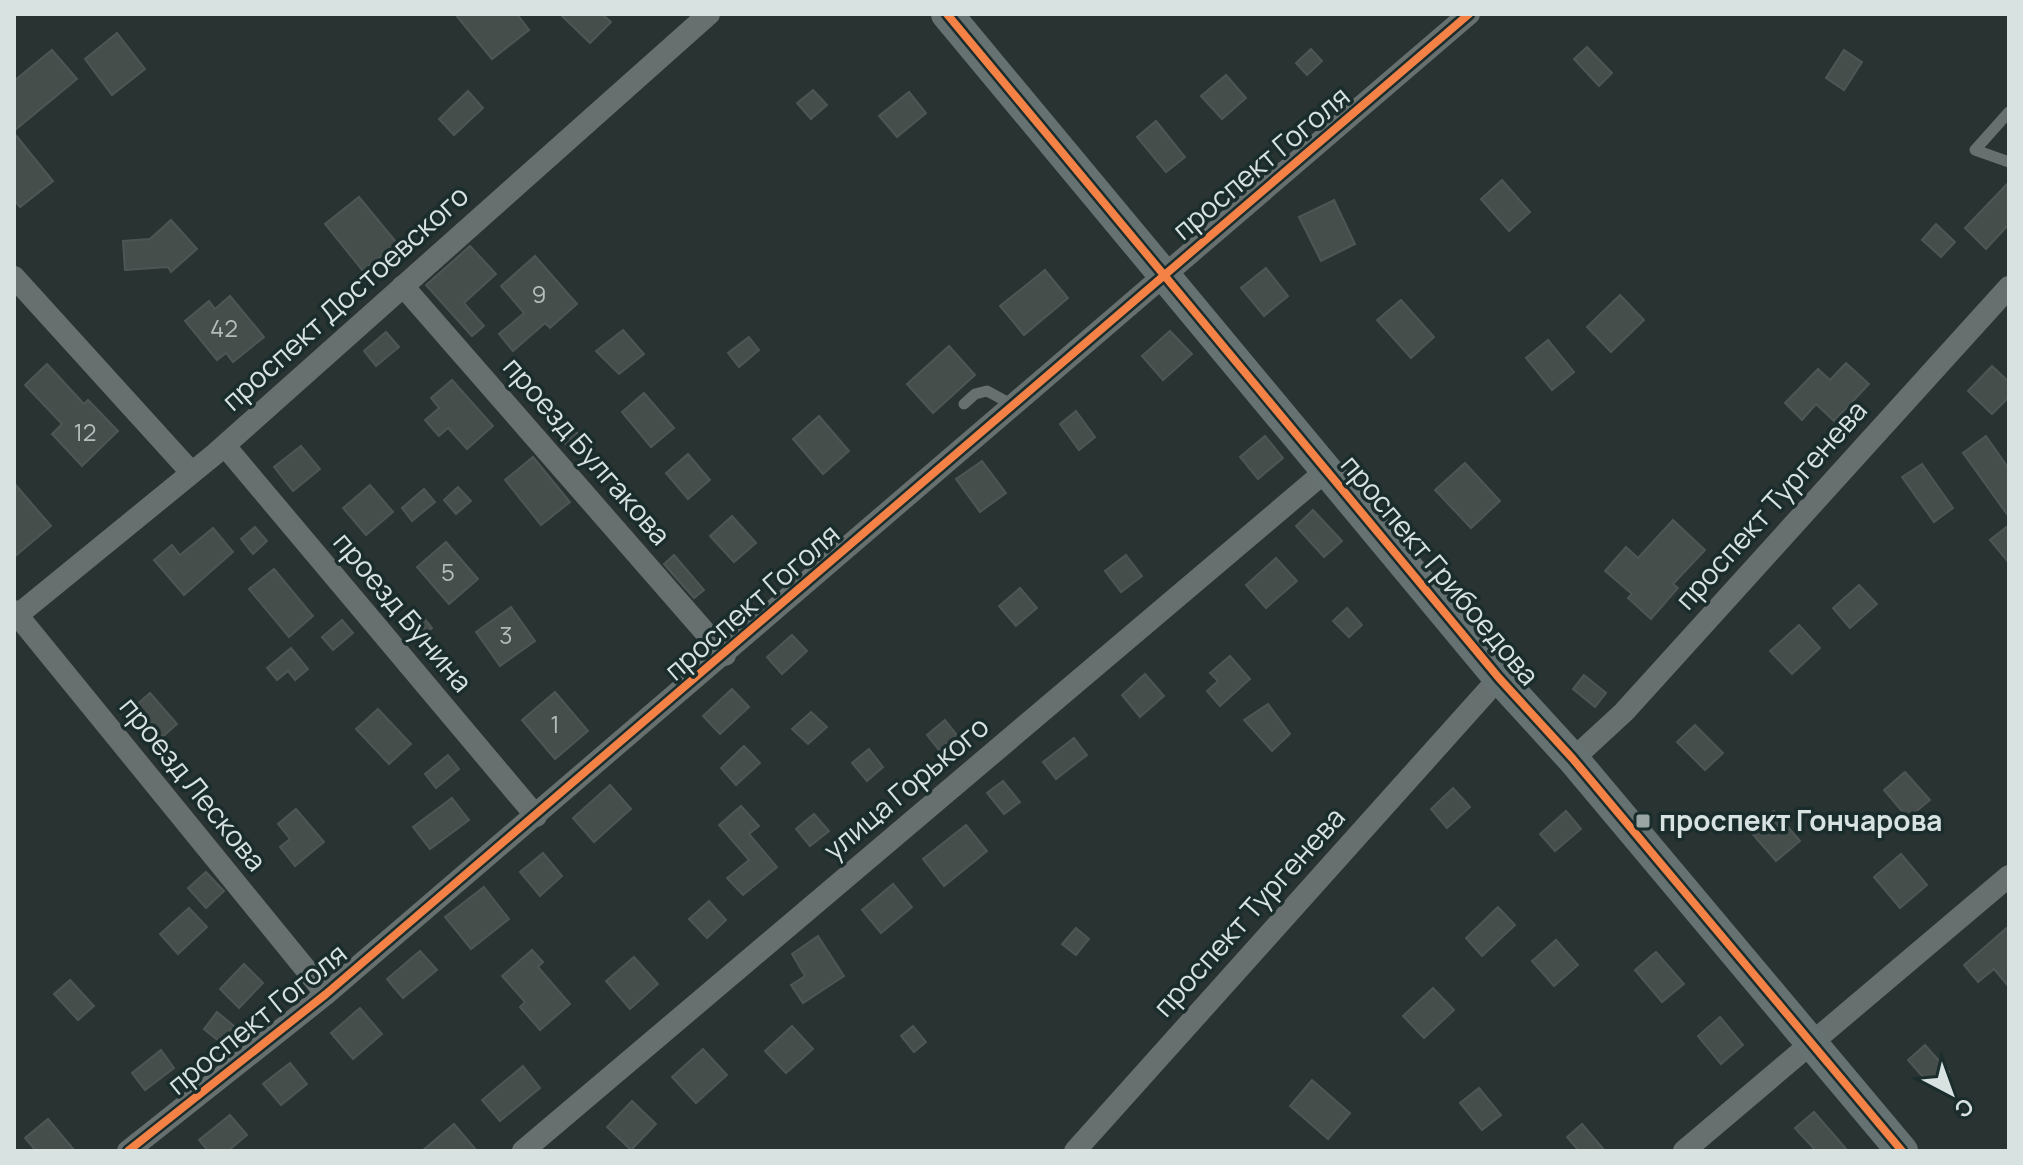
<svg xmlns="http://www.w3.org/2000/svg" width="2023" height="1165" font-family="Manrope,sans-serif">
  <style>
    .building { fill: #464e4c; stroke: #4e5655; stroke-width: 2 }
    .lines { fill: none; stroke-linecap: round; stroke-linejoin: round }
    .lane { stroke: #686f6f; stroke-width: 11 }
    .street { stroke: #686f6f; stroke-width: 22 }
    .secondary { stroke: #667172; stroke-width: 32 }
    .cycleway-casing { stroke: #1a2d2c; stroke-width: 13 }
    .cycleway { stroke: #f48246; stroke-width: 8 }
    .poi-dot { fill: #9aa5a4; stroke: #1a2d2c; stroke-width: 3 }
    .labels { text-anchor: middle; stroke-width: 7; stroke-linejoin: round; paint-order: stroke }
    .number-label { font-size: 24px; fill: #b3bdbc }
    .street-label { font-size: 28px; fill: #d7e2e1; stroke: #1a2d2c }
    .poi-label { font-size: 28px; font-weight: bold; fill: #d7e2e1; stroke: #1a2d2c; text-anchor: start }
  </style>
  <rect width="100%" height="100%" fill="#283332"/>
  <g class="building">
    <polygon points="455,14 517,14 529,30 492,59"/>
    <polygon points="560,14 602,14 611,22 590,43"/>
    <polygon points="117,33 145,69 112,95 85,59"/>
    <polygon points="1587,47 1612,73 1599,86 1574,59"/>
    <polygon points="1311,49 1322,61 1307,75 1296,63"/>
    <polygon points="52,50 77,79 14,131 14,81"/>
    <polygon points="1844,50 1862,62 1844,90 1826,78"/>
    <polygon points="1226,75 1246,98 1222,119 1201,96"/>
    <polygon points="813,90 827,105 811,119 797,103"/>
    <polygon points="468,91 483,108 454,135 439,119"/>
    <polygon points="909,92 926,113 897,137 879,116"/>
    <polygon points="1156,121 1185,157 1166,172 1137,137"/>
    <polygon points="14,133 53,181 20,207 14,200"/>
    <polygon points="1502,180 1530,212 1509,231 1481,199"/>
    <polygon points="2009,182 2009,224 1986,249 1965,228"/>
    <polygon points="359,197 397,243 363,271 325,224"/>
    <polygon points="1334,200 1355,244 1321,261 1299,217"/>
    <polygon points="171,220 197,249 171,272 168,267 125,270 123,241 150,239"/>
    <polygon points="1936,224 1955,242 1941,257 1922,240"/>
    <polygon points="470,246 496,274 464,303 484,326 472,336 426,285"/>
    <polygon points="535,256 577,304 550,328 545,323 513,351 499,334 524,313 501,286"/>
    <polygon points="1266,268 1288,296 1264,316 1241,288"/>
    <polygon points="1045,270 1068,298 1024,335 1000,306"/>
    <polygon points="1620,295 1644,320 1611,352 1587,327"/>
    <polygon points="230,296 264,337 233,362 226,353 217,360 185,321 209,301 215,309"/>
    <polygon points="1401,300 1434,337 1411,358 1377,320"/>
    <polygon points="623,330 644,354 619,374 596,351"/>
    <polygon points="1170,331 1192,354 1163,380 1142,356"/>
    <polygon points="386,332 399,347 376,366 364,351"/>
    <polygon points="749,337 759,350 739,367 728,353"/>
    <polygon points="1548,340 1574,372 1552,390 1526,358"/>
    <polygon points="949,346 975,375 933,413 907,384"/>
    <polygon points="1846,363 1869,384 1834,421 1816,404 1802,420 1785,403 1818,369 1830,380"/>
    <polygon points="47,364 84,404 88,400 118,431 82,466 52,434 62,424 25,385"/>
    <polygon points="1992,366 2009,382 2009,397 1992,414 1968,391"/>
    <polygon points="452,380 493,426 467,449 448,428 439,436 425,420 439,408 431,398"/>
    <polygon points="644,393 674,428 651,447 622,412"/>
    <polygon points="1076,411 1095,437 1079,450 1060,424"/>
    <polygon points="819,416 849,451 823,474 793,439"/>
    <polygon points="569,424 583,440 571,450 557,434"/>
    <polygon points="1265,436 1283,458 1258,479 1240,457"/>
    <polygon points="1986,436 2009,469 2009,517 1963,453"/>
    <polygon points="301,446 320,469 293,491 274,467"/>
    <polygon points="688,454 710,480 688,499 666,473"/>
    <polygon points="533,457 570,502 541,525 505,480"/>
    <polygon points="982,461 1006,493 980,512 956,479"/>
    <polygon points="1465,463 1500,501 1471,528 1435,490"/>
    <polygon points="1922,464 1953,508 1934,522 1902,477"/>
    <polygon points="14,483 51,526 14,557"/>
    <polygon points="370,485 393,512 366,535 343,508"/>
    <polygon points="458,487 471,501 456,514 444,500"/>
    <polygon points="424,489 435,502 412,521 402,508"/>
    <polygon points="1313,510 1342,541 1324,557 1296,526"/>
    <polygon points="732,516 756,543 734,562 710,536"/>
    <polygon points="1673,520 1705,550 1673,584 1678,588 1651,619 1628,598 1632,594 1605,571 1626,547 1638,558"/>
    <polygon points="2009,525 2009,563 1990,540"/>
    <polygon points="255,527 267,541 253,554 241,539"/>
    <polygon points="213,528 233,552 184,595 154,560 172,545 180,555"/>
    <polygon points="446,542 478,579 449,604 417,567"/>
    <polygon points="674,555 704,590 694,598 664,564"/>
    <polygon points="1126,555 1142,576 1121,592 1105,571"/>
    <polygon points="1276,558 1297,581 1266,608 1246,585"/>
    <polygon points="274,569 313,616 289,637 249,589"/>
    <polygon points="1859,585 1877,604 1850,628 1833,608"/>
    <polygon points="1020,588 1037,608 1016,626 999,606"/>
    <polygon points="511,607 535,641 500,666 476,632"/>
    <polygon points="1347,608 1362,625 1349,637 1333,621"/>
    <polygon points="419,612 432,628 420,637 407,622"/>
    <polygon points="342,620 353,633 333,650 322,637"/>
    <polygon points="1799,625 1820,648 1792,674 1770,651"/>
    <polygon points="792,635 807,651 782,674 767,657"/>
    <polygon points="291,648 308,669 295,680 288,671 277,680 267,668"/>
    <polygon points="1230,656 1250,679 1220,706 1207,691 1218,681 1210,673"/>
    <polygon points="1145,674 1164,696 1140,717 1122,695"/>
    <polygon points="1584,675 1606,693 1595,707 1573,689"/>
    <polygon points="732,689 749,707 720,734 703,716"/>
    <polygon points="555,692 588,731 555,759 522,720"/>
    <polygon points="150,693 177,724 160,739 133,708"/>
    <polygon points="1268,704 1290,734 1272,751 1244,720"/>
    <polygon points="378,709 411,744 389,764 356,729"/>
    <polygon points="811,712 827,727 808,744 792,729"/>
    <polygon points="945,720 957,735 939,750 927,735"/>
    <polygon points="1695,725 1723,753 1705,770 1677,742"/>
    <polygon points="1074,738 1087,755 1056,779 1043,762"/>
    <polygon points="744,746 760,763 736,785 721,768"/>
    <polygon points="869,749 883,767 867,781 852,763"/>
    <polygon points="448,755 459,769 436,788 425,774"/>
    <polygon points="1905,772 1930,800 1908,818 1884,790"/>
    <polygon points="1003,781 1020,802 1004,814 987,793"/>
    <polygon points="610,785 631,809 594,842 573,818"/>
    <polygon points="1453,788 1470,807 1447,828 1431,809"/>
    <polygon points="452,798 469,820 430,849 413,827"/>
    <polygon points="741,806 759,826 749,834 777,867 743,895 727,878 749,860 719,825"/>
    <polygon points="296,809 324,842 295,866 280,847 290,839 278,824"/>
    <polygon points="1566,811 1581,829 1555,851 1540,834"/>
    <polygon points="1774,811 1800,841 1776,861 1750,831"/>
    <polygon points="814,814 829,831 810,846 796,829"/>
    <polygon points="966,825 987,851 944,886 923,859"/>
    <polygon points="543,853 562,876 540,896 520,872"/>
    <polygon points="1901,854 1927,885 1900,908 1874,877"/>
    <polygon points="206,872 224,891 206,908 188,888"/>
    <polygon points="893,884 912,907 881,933 862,910"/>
    <polygon points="484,887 509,919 471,949 445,917"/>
    <polygon points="709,901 726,920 707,938 689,919"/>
    <polygon points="1498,907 1515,925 1482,956 1466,938"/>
    <polygon points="189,908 207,927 178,954 160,934"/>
    <polygon points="2009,926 2009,987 1994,969 1978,982 1964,965"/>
    <polygon points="1076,928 1089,939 1076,955 1062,944"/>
    <polygon points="818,936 844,976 803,1003 791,985 805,976 792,954"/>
    <polygon points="1556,940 1578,965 1554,986 1532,961"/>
    <polygon points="532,950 543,962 538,967 570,1004 540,1030 520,1007 525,1002 502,976"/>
    <polygon points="420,951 437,970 403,998 387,979"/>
    <polygon points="1656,952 1684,984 1662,1002 1635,970"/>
    <polygon points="634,957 658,984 630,1009 606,981"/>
    <polygon points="244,964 263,983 239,1008 220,989"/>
    <polygon points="70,980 94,1006 78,1020 54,994"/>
    <polygon points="1433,988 1454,1010 1424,1038 1403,1016"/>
    <polygon points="360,1008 382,1034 353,1059 331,1033"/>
    <polygon points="217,1012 234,1026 220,1042 204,1029"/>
    <polygon points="1720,1017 1743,1045 1721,1064 1698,1036"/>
    <polygon points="792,1026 813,1049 786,1073 765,1051"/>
    <polygon points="913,1026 926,1042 914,1052 901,1036"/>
    <polygon points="1925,1045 1949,1072 1932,1087 1908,1060"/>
    <polygon points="703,1049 727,1075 696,1103 672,1077"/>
    <polygon points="161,1050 174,1068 145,1090 132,1073"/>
    <polygon points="290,1063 307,1084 281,1105 263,1084"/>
    <polygon points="523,1066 540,1088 500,1121 482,1100"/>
    <polygon points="1312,1080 1350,1113 1328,1139 1290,1106"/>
    <polygon points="1479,1088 1501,1115 1482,1130 1460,1103"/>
    <polygon points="632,1101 656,1124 631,1150 607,1127"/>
    <polygon points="1814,1112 1848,1151 1816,1151 1795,1128"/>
    <polygon points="230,1115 247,1135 228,1151 208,1151 199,1140"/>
    <polygon points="48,1119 75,1151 36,1151 25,1138"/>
    <polygon points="454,1124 477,1151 422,1151"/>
    <polygon points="1582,1124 1605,1151 1579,1151 1567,1137"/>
  </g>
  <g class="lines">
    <g class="lane">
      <polyline points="2009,112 1975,150 2009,162"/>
      <polyline points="964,404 975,394 987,391 1013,405"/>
    </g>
    <g class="street">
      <polyline points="14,277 191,472"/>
      <polyline points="403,286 725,655"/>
      <polyline points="225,446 536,816"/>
      <polyline points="14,611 326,994"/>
      <polyline points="14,618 215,454 709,14"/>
      <polyline points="1573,759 1624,712 2009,287"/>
      <polyline points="128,1151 326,994 1469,14"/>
      <polyline points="523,1151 1327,470"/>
      <polyline points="1075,1151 1499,678"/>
      <polyline points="1684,1151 2009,876"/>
    </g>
    <polyline class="secondary" points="947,14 1499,678 1573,759 1902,1151"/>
    <defs>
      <g id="cycleway">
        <polyline points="947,14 1499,678 1573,759 1902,1151"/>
        <polyline points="128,1151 326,994 1469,14"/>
      </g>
    </defs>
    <use href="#cycleway" class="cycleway-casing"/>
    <use href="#cycleway" class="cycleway"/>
  </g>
  <rect class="poi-dot" x="1635" y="813" width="16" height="16" rx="4"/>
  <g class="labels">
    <g class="number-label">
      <text x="539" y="303">9</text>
      <text x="224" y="337">42</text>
      <text x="85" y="441">12</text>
      <text x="448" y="581">5</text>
      <text x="506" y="644">3</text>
      <text x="555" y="733">1</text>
    </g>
    <g class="street-label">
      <text transform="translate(1261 163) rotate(-40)" y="10">проспект Гоголя</text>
      <text transform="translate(345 298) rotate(-42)" y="10">проспект Достоевского</text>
      <text transform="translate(587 451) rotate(49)" y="10">проезд Булгакова</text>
      <text transform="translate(1771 505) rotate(-48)" y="10">проспект Тургенева</text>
      <text transform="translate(1440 570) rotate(50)" y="10">проспект Грибоедова</text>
      <text transform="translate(752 602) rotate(-41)" y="10">проспект Гоголя</text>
      <text transform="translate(403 612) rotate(50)" y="10">проезд Бунина</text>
      <text transform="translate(193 784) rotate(51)" y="10">проезд Лескова</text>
      <text transform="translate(906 788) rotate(-40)" y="10">улица Горького</text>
      <text transform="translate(1249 912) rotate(-48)" y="10">проспект Тургенева</text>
      <text transform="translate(257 1019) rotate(-39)" y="10">проспект Гоголя</text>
    </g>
    <g class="poi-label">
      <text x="1659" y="831">проспект Гончарова</text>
    </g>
  </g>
  <rect width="2023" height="1165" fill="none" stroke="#d7e2e1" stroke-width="32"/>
  <g transform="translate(1951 1093) rotate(139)" stroke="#1a2d2c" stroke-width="6" paint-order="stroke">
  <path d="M0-6L14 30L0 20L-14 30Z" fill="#d7e2e1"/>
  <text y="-12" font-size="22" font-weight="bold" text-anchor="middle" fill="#d7e2e1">С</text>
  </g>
</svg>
